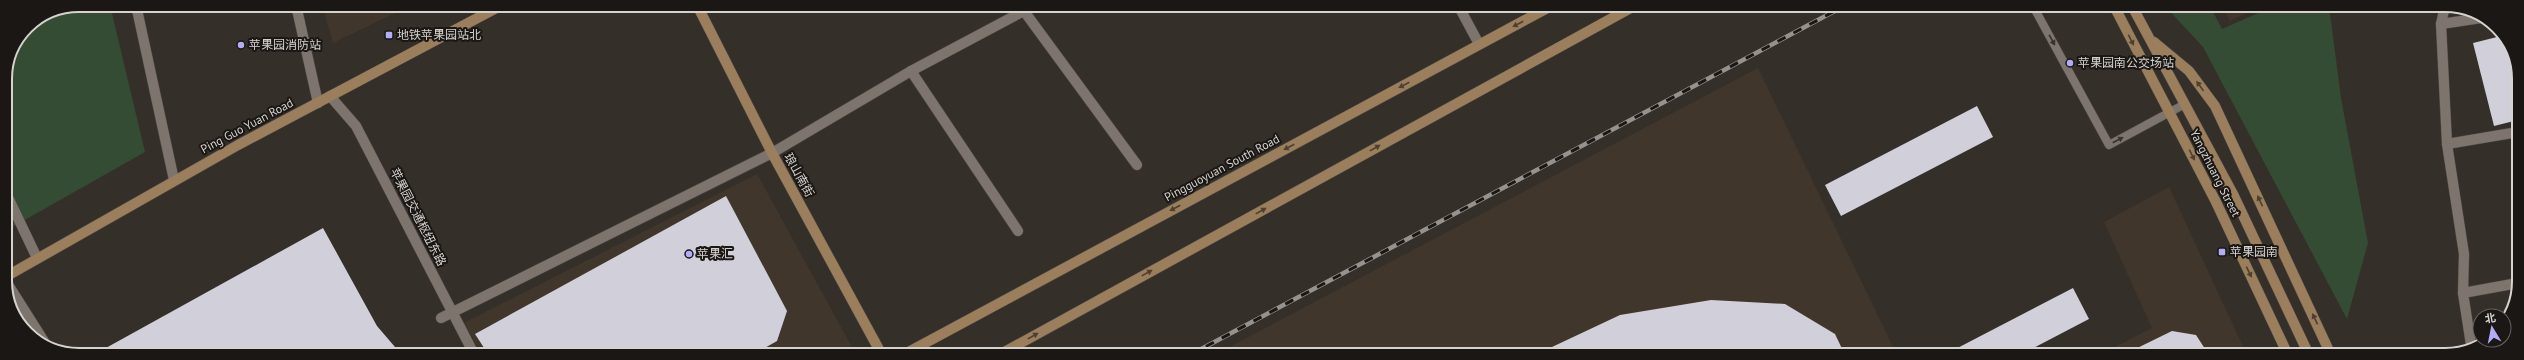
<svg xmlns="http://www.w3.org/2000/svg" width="2524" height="360" font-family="'PT Sans','Noto Sans SC',sans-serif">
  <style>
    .built { fill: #41362b }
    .green { fill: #344c33 }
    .building { fill: #d1cfda }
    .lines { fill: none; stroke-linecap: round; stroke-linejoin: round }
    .lane-casing { stroke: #514b46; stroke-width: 9 }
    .street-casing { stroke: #514b46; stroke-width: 11 }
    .secondary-casing { stroke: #514b46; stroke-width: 11 }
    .lane { stroke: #7c746d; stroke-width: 8 }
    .street { stroke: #7c746d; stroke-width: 10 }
    .secondary { stroke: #9b7e5c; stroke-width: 10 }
    .rail-casing { stroke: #97928e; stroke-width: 4.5 }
    .rail { stroke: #1a1715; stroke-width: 3; stroke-dasharray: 9; stroke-linecap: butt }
    .oneway { fill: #4e4031 }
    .oneway2 { fill: #37332f }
    .poi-dot { fill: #b3adf9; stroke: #1a1715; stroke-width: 1.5 }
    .labels { text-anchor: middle; stroke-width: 4; stroke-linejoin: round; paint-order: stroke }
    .poi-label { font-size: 12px; fill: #d6d2ce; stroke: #1a1715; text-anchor: start }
    .street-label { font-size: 12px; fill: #d6d2ce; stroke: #1a1715 }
    .rim { fill: none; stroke: #d6d2ce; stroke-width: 2 }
  </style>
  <rect width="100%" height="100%" fill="#352f29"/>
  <g class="built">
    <polygon points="322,5 412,5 333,43"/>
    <polygon points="2222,6 2262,6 2230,21"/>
    <polygon points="1758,68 1897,355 1214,355"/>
    <polygon points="757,174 852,347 836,355 481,354 464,323"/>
    <polygon points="2169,187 2247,355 2099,355 2152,328 2104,222"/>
  </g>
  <g class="green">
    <polygon points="79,5 110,5 145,152 7,230 5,79 11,51 27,27 51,11"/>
    <polygon points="2165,6 2210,6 2222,29 2274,6 2329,6 2341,98 2368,243 2347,319 2203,47"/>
  </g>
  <g class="building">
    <polygon points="2501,36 2518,64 2518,120 2494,126 2473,43"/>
    <polygon points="1977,106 1993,137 1841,216 1825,185"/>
    <polygon points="726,196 787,311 777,341 752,355 488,354 475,334"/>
    <polygon points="323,228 377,326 401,354 95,354"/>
    <polygon points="2073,288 2089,319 2020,355 1944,355"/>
    <polygon points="1711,300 1785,304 1835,334 1845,355 1535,355 1620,315"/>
    <polygon points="2172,331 2196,335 2209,355 2123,355"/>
  </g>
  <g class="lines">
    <defs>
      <polyline id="lane" points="2033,6 2109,145 2185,104"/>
      <g id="street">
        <polyline points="136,5 174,180"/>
        <polyline points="296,5 318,103"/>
        <polyline points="1458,5 1479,44"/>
        <polyline points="2445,6 2441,24 2447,144 2464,254 2463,293"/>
        <polyline points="1024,11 1137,165"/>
        <polyline points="2441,24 2481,18"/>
        <polyline points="911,71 1018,231"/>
        <polyline points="330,96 356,126 474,354"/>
        <polyline points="2447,144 2518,132"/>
        <polyline points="6,193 37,258"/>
        <polyline points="7,283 45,343"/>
        <polyline points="441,318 772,153 911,71 1035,5"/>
        <polyline points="2471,345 2463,293 2518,283"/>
      </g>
      <g id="secondary">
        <polyline points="697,5 772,153 882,355"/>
        <polyline points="2114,6 2216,202 2288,355"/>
        <polyline points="2132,6 2233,194 2309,355"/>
        <polyline points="2154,42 2189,71 2215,106 2331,355"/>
        <polyline points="7,276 238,145 502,5"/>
        <polyline points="903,355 1553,5"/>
        <polyline points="999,355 1636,5"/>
      </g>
    </defs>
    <use href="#lane" class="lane-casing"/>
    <use href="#street" class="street-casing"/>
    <use href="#secondary" class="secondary-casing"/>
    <use href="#lane" class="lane"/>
    <use href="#street" class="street"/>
    <use href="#secondary" class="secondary"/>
    <defs>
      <polyline id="rail" points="1190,355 1846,5"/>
    </defs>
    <use href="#rail" class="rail-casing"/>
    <use href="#rail" class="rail"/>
  </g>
  <defs><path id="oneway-solid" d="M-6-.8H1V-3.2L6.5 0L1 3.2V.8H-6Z"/></defs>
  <g class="oneway">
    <use href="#oneway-solid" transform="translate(1518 24) rotate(152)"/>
    <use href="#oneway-solid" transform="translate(2131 40) rotate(63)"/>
    <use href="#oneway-solid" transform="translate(1404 85) rotate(152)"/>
    <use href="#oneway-solid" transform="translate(2200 86) rotate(-126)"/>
    <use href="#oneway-solid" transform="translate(1289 147) rotate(152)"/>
    <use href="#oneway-solid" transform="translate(1375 148) rotate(-29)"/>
    <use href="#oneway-solid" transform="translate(2192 155) rotate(63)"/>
    <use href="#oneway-solid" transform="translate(2260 201) rotate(-115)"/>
    <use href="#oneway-solid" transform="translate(1175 208) rotate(152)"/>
    <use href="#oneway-solid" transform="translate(1261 211) rotate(-29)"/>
    <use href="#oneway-solid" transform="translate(2249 272) rotate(64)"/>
    <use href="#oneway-solid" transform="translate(1147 273) rotate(-29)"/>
    <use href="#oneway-solid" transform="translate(2315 319) rotate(-115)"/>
    <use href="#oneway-solid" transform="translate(1033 336) rotate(-29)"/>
  </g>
  <g class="oneway2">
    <use href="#oneway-solid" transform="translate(2052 40) rotate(61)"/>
    <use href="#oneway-solid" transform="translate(2118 140) rotate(-28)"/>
  </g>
  <g class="poi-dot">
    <rect x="385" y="31" width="8" height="8" rx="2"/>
    <circle cx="241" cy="45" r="4"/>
    <circle cx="2070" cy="63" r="4"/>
    <rect x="2218" y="248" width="8" height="8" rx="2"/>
    <circle cx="689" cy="254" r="4"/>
  </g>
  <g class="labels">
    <g class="poi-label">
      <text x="397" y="39">地铁苹果园站北</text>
      <text x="249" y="49">苹果园消防站</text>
      <text x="2078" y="67">苹果园南公交场站</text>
      <text x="2230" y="256">苹果园南</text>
      <text x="697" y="258">苹果汇</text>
    </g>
    <g class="street-label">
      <text transform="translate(247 126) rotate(-28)" y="4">Ping Guo Yuan Road</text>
      <text transform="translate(1222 168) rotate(-28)" y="4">Pingguoyuan South Road</text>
      <text transform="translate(2215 173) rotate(63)" y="4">Yangzhuang Street</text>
      <text transform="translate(799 175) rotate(61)" y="4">琅山南街</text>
      <text transform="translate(418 217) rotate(63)" y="4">苹果园交通枢纽东路</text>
    </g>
  </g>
  <path d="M0 0H2524V360H0ZM79 12H2445A67 67 0 0 1 2512 79V281A67 67 0 0 1 2445 348H79A67 67 0 0 1 12 281V79A67 67 0 0 1 79 12Z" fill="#1a1715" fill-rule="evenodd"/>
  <path class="rim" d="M79 12H2445A67 67 0 0 1 2512 79V281A67 67 0 0 1 2445 348H79A67 67 0 0 1 12 281V79A67 67 0 0 1 79 12Z"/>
  <g transform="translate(2492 328) rotate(350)"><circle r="19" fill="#1a1715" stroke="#65625f"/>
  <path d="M0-3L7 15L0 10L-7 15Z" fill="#b3adf9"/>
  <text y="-6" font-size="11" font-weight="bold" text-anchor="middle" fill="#d6d2ce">北</text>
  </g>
</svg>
